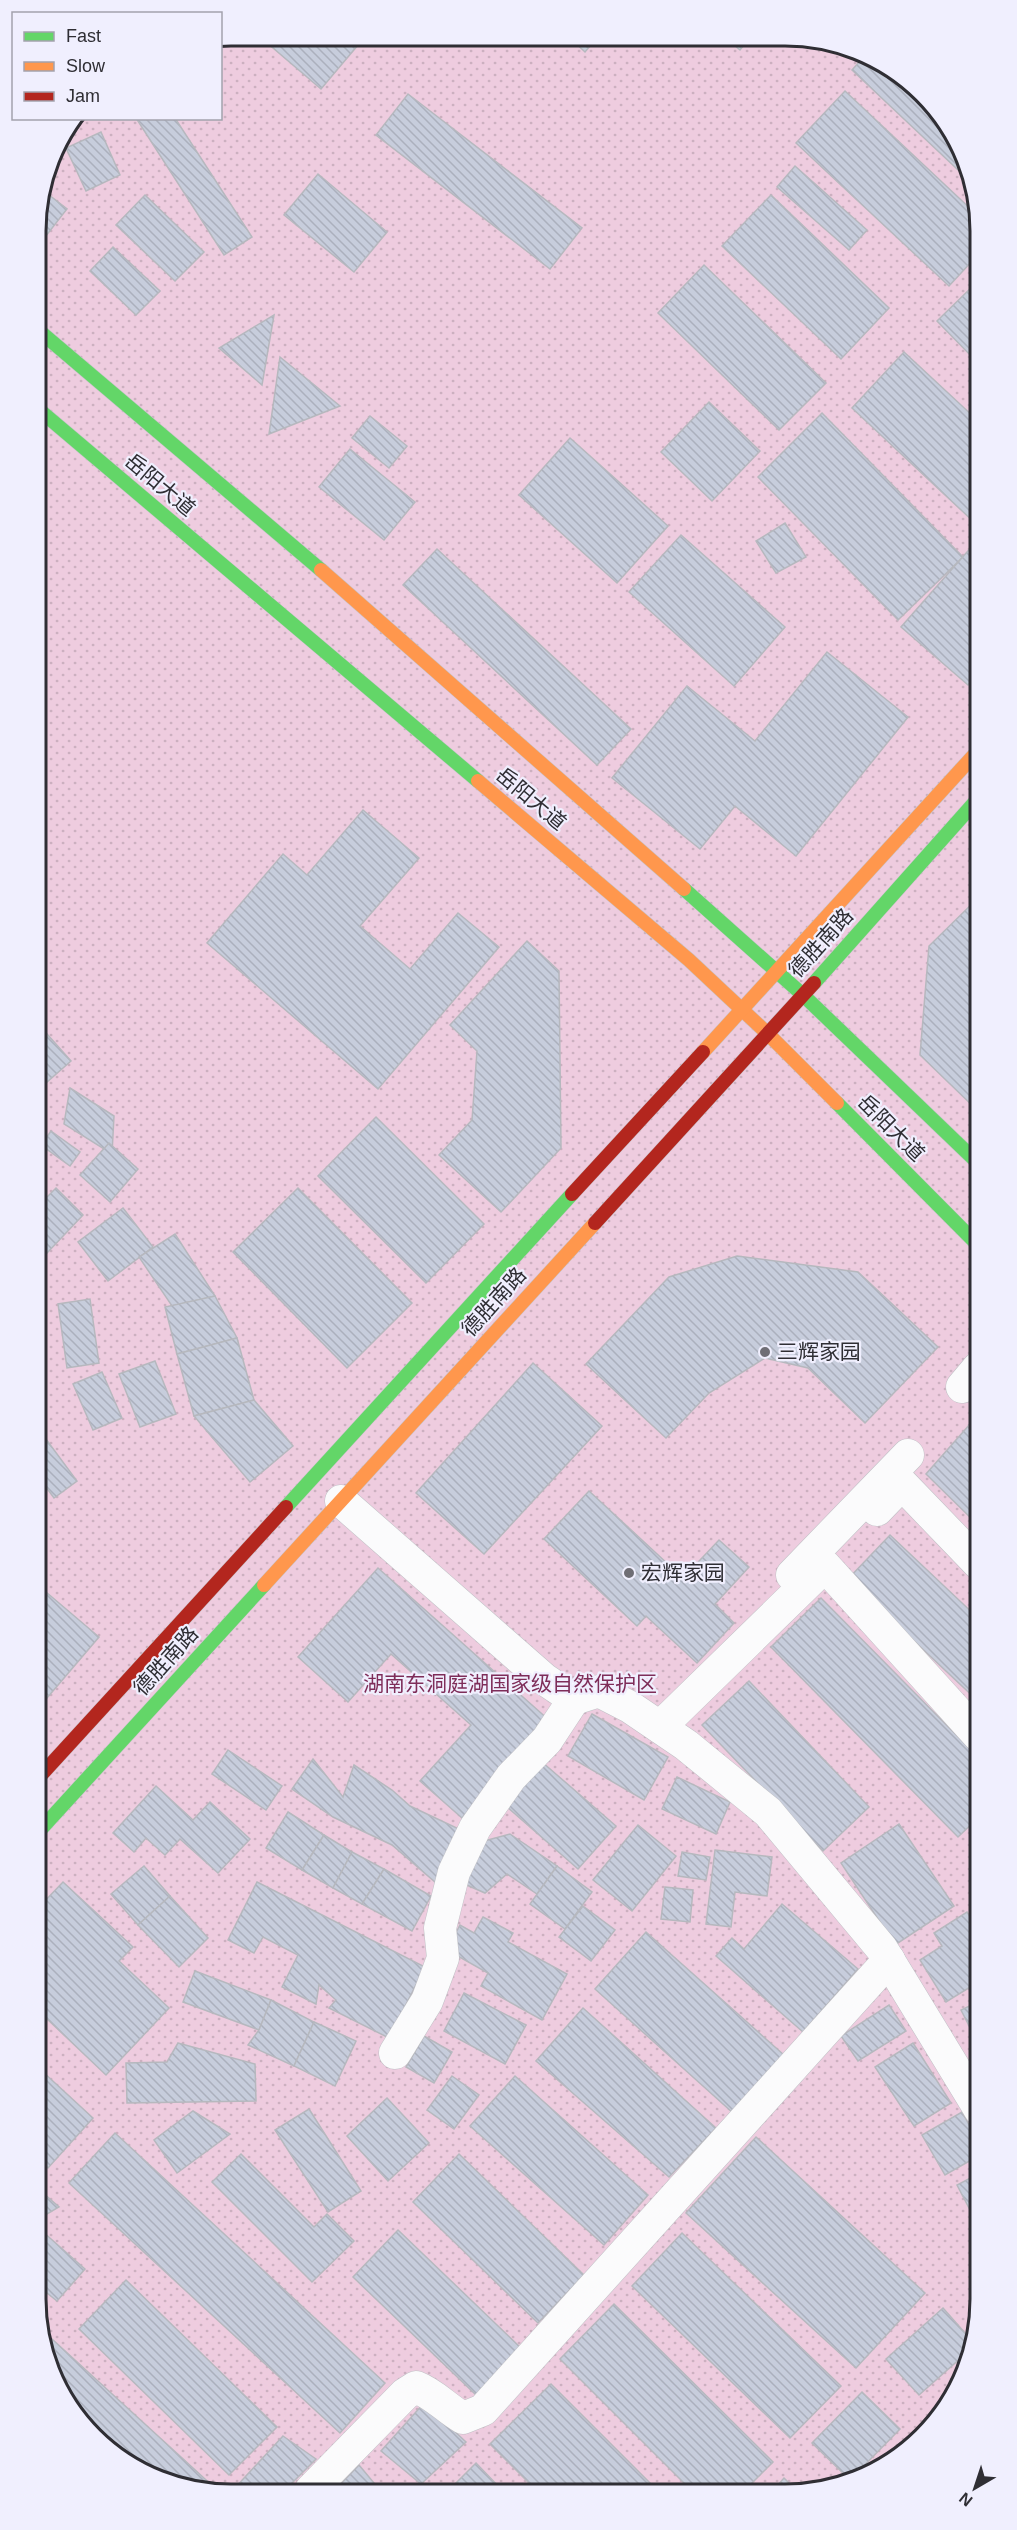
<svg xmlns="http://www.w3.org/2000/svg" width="1017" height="2530" font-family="Arial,'Noto Sans SC',sans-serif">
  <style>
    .green { fill: url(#green-dots) }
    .building { fill: url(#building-back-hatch); stroke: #b6b8be; stroke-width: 1.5 }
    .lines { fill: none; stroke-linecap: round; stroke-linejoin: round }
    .street-casing { stroke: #c1c1c6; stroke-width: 33 }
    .fast-casing { stroke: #c5c4c8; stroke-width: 15 }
    .slow-casing { stroke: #c5c4c8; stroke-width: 15 }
    .jam-casing { stroke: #c5c4c8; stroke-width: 15 }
    .street { stroke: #fbfbfc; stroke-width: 32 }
    .fast { stroke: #63d668; stroke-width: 14 }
    .slow { stroke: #ff974d; stroke-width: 14 }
    .jam { stroke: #b3261e; stroke-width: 14 }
    .poi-dot { fill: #6f6e75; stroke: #f0effe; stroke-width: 2 }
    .labels { text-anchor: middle; stroke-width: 4.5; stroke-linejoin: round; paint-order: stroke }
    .street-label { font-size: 21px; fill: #2f2e34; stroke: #f0effe }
    .poi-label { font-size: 21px; fill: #2f2e34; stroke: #f0effe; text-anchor: start }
    .park-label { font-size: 21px; fill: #7e2d59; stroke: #f0effe }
    .rim { fill: none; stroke: #2f2e34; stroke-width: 3 }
  </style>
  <defs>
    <pattern id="green-dots" width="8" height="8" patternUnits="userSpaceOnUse" patternTransform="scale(1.5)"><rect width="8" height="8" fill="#eeccdf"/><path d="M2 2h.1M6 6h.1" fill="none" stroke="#ccb0c0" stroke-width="1.8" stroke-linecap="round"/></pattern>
    <pattern id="building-back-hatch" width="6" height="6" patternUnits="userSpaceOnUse" patternTransform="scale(1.5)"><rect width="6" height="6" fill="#c7cddc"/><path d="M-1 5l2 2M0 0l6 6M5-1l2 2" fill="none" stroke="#abb0bd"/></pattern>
  </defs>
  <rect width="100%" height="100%" fill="#e6e6ee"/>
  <polygon class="green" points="231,36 823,40 915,85 955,133 974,181 981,2311 966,2373 940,2418 894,2461 836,2487 194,2490 145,2474 93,2437 43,2349 36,218 56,145 76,119 220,118 221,38"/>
  <g class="building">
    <polygon points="259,36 348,37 358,45 321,89"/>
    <polygon points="570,38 597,38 585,52"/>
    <polygon points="727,39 749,39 740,50"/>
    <polygon points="862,59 915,85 955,133 974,185 852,70"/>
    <polygon points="845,91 975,213 975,258 949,286 796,143"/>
    <polygon points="408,94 582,228 550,269 376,135"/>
    <polygon points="136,118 175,118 252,237 224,255"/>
    <polygon points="101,132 120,175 86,191 66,148"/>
    <polygon points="795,166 867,230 849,250 777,187"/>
    <polygon points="318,174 387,232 354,272 284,215"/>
    <polygon points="44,191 67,209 42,241 37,237 36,218"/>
    <polygon points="145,195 204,252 175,281 116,225"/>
    <polygon points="771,195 889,308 841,359 722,246"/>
    <polygon points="113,247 160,291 136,315 90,271"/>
    <polygon points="704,265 826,383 779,430 658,313"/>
    <polygon points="975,284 975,360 937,321"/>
    <polygon points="274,315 262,385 219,348"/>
    <polygon points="904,352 975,418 975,523 852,408"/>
    <polygon points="280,357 340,406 269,434"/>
    <polygon points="709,402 760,451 712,501 661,452"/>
    <polygon points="822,413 963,557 898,620 758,477"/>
    <polygon points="370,416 407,446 389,468 352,438"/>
    <polygon points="570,438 668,526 617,583 519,495"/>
    <polygon points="350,449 415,502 384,540 319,487"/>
    <polygon points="785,523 806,557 776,573 756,541"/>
    <polygon points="681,535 785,627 734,686 629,592"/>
    <polygon points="975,543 976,676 968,685 901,627"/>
    <polygon points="437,549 631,729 597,765 403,585"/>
    <polygon points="827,652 908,717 796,856 735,806 700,849 612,778 687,686 755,741"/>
    <polygon points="363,810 419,858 360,926 410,969 458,913 499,947 378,1089 207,943 283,854 307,875"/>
    <polygon points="977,899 977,1110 920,1055 929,946"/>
    <polygon points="527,941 559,971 561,1148 501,1212 439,1155 472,1120 477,1051 450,1025"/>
    <polygon points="39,1025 71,1061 39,1089"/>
    <polygon points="70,1088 114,1116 112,1154 64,1124"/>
    <polygon points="376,1117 484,1224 426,1283 318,1176"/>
    <polygon points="51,1131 80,1152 70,1166 41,1145"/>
    <polygon points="109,1143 138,1169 110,1202 80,1175"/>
    <polygon points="56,1188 83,1215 47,1253 39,1246 39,1205"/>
    <polygon points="298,1188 412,1303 347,1368 233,1252"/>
    <polygon points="123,1208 153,1247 108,1281 78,1242"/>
    <polygon points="175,1234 215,1296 172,1306 139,1257"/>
    <polygon points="737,1256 858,1272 938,1347 865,1423 808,1368 765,1358 709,1393 666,1438 586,1364 669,1277"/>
    <polygon points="215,1296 237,1338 177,1354 165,1307"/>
    <polygon points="90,1299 99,1363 67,1368 58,1304"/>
    <polygon points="237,1338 254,1400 194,1416 177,1354"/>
    <polygon points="155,1361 176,1414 140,1427 119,1374"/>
    <polygon points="533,1363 602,1426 484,1554 416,1493"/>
    <polygon points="102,1372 122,1418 93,1430 73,1384"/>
    <polygon points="254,1400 293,1446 250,1482 194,1416"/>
    <polygon points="978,1415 978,1525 926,1474"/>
    <polygon points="40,1431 77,1481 54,1498 40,1479"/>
    <polygon points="589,1491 683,1578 719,1540 749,1567 715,1604 734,1623 697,1663 646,1616 637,1626 544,1539"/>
    <polygon points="890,1535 979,1619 979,1702 848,1579"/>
    <polygon points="378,1568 550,1721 462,1818 420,1781 471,1725 391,1654 348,1702 298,1657"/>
    <polygon points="46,1592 99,1637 41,1705 40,1599"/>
    <polygon points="821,1598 979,1758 979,1817 958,1837 771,1647"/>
    <polygon points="749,1681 869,1807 823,1851 702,1725"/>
    <polygon points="592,1714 668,1757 644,1800 568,1756"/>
    <polygon points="228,1750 282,1786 266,1810 212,1774"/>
    <polygon points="313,1759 343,1797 354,1765 392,1790 410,1806 459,1829 435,1882 392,1845 333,1817 292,1789"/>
    <polygon points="542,1762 616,1826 578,1869 505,1805"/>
    <polygon points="677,1777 730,1802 716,1834 662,1809"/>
    <polygon points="156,1786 193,1820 210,1802 250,1839 218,1873 180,1839 165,1855 146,1838 134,1852 113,1833"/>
    <polygon points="288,1812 324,1835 302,1870 266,1848"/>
    <polygon points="899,1824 954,1906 895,1945 841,1863"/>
    <polygon points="638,1825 676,1856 632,1911 593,1880"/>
    <polygon points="510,1834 557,1866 537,1894 507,1874 485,1893 460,1882 477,1843"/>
    <polygon points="324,1835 352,1852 333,1888 302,1870"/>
    <polygon points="715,1850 772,1857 767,1896 735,1892 731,1927 706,1924"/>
    <polygon points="352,1852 384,1869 362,1904 333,1888"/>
    <polygon points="682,1852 710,1857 706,1880 678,1876"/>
    <polygon points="144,1866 170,1896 138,1925 111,1894"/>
    <polygon points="557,1866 592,1892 565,1929 530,1904"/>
    <polygon points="384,1869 431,1896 412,1931 362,1904"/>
    <polygon points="63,1882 133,1947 119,1961 169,2008 106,2075 45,2017 42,2020 41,1905"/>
    <polygon points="257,1882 425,1967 389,2038 329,2008 336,2000 319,1985 316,2004 282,1987 298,1955 263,1937 254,1953 228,1940"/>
    <polygon points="665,1887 693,1890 690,1922 661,1919"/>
    <polygon points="170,1896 208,1938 179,1967 138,1925"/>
    <polygon points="782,1904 858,1969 803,2032 716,1956 732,1938 744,1949"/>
    <polygon points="583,1906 615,1930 591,1961 559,1937"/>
    <polygon points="967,1912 980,1932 980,1981 946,2002 920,1960 942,1946 934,1933"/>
    <polygon points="483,1917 513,1933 508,1942 567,1974 542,2020 481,1986 488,1973 447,1950 460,1925 474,1933"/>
    <polygon points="646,1932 784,2055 733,2113 595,1989"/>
    <polygon points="195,1971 271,2000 259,2030 183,2002"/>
    <polygon points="464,1993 526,2025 505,2064 444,2031"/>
    <polygon points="271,2000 314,2022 294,2066 248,2045 259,2030"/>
    <polygon points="980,2001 980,2047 961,2010"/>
    <polygon points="889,2005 906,2031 858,2061 841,2036"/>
    <polygon points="583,2008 716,2128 669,2177 536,2061"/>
    <polygon points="314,2022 356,2041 335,2086 294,2066"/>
    <polygon points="424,2036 452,2052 434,2083 406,2067"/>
    <polygon points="178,2043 255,2064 256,2101 127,2103 126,2063 167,2062"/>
    <polygon points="913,2043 951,2103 914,2126 875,2067"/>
    <polygon points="42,2071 93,2118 48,2168 42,2162"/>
    <polygon points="452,2076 479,2095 454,2129 427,2110"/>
    <polygon points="515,2076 648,2195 604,2245 470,2126"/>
    <polygon points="387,2098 429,2143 388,2181 347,2136"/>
    <polygon points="309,2109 361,2191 328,2212 275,2130"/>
    <polygon points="193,2111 230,2134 177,2173 154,2140"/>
    <polygon points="962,2112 980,2145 980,2155 945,2175 922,2135"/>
    <polygon points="115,2133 385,2383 340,2433 69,2183"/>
    <polygon points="756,2137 925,2293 856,2368 686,2213"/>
    <polygon points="241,2154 314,2227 327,2214 354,2241 312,2282 212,2182"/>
    <polygon points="459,2154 584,2275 538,2323 413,2202"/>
    <polygon points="980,2173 980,2229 957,2185"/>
    <polygon points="42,2192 59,2207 42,2217"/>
    <polygon points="398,2230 521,2348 476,2395 353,2277"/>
    <polygon points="42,2231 85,2269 57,2301 42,2289"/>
    <polygon points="682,2233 841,2386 790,2438 632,2286"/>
    <polygon points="126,2280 277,2427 229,2475 79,2329"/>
    <polygon points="614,2304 773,2462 747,2488 689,2488 560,2359"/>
    <polygon points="943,2308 973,2342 972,2348 919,2395 886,2359"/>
    <polygon points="52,2339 217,2490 194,2490 145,2474 93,2437 43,2349"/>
    <polygon points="551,2384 655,2488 535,2489 490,2444"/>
    <polygon points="862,2392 900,2429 850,2480 812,2443"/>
    <polygon points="424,2403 466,2442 421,2484 381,2451"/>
    <polygon points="283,2436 316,2459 285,2490 233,2490"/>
    <polygon points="476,2463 501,2489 450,2489"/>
    <polygon points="359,2465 379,2489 335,2490"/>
    <polygon points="784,2478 794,2488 775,2488"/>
  </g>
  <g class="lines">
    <defs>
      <g id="street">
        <polyline points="962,1387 978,1368"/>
        <polyline points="341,1501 544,1679 574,1699 599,1691 630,1707 686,1745 768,1812 882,1949 980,2110"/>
        <polyline points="877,1510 902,1484 978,1563"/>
        <polyline points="792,1575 908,1455"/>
        <polyline points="660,1727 825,1566 979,1736"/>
        <polyline points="395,2053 427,2001 443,1958 440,1928 454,1872 475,1828 511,1777 547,1740 574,1699"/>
        <path d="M311 2490 405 2394 416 2387C434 2394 446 2408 463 2418L483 2410 889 1960"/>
      </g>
      <g id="fast">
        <polyline points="37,329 321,570"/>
        <polyline points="37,408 478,781"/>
        <polyline points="684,889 803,995 977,1162"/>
        <polyline points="814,983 976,801"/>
        <polyline points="837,1103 978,1245"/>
        <polyline points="286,1507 572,1194"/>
        <polyline points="41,1829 264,1585"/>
      </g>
      <g id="slow">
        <polyline points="321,570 684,889"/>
        <polyline points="478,781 689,960 768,1034 837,1103"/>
        <polyline points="703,1052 976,753"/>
        <polyline points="264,1585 595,1223"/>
      </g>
      <g id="jam">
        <polyline points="572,1194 703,1052"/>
        <polyline points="595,1223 814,983"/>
        <polyline points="41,1775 286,1507"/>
      </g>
    </defs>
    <use href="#street" class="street-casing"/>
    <use href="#fast" class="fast-casing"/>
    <use href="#slow" class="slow-casing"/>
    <use href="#jam" class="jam-casing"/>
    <use href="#street" class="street"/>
    <use href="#fast" class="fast"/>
    <use href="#slow" class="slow"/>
    <use href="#jam" class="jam"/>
  </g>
  <g class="poi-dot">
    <circle cx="765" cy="1352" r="6"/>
    <circle cx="629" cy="1573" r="6"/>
  </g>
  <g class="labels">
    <g class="street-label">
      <text transform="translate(160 485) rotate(40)" y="7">岳阳大道</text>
      <text transform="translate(531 799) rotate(40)" y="7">岳阳大道</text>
      <text transform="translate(821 943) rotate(-48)" y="7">德胜南路</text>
      <text transform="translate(891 1128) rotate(45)" y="7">岳阳大道</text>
      <text transform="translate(494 1302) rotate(-48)" y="7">德胜南路</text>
      <text transform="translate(166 1661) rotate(-48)" y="7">德胜南路</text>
    </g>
    <g class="poi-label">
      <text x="777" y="1359">三辉家园</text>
      <text x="641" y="1580">宏辉家园</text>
    </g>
    <g class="park-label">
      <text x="510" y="1691">湖南东洞庭湖国家级自然保护区</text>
    </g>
  </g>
  <path d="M0 0H1017V2530H0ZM231 46H785A185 185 0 0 1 970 231V2299A185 185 0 0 1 785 2484H231A185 185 0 0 1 46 2299V231A185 185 0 0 1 231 46Z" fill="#f0effe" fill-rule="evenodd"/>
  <path class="rim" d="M231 46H785A185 185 0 0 1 970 231V2299A185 185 0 0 1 785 2484H231A185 185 0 0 1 46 2299V231A185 185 0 0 1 231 46Z"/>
  <rect x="12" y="12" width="210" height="108" fill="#f0effe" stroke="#a3a2ad" stroke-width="1.5"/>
  <rect x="24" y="32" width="30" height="9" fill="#63d668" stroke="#a3a2ad" stroke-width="1.5"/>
  <text x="66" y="42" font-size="18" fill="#2f2e34">Fast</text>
  <rect x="24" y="62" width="30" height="9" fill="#ff974d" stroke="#a3a2ad" stroke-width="1.5"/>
  <text x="66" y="72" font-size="18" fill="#2f2e34">Slow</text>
  <rect x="24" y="92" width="30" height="9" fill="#b3261e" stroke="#a3a2ad" stroke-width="1.5"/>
  <text x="66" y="102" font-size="18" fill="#2f2e34">Jam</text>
  <g transform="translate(975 2488) rotate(219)" stroke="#f0effe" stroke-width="4.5" paint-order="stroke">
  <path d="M0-4.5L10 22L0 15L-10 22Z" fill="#2f2e34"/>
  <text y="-9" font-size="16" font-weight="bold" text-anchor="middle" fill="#2f2e34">N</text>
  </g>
</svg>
